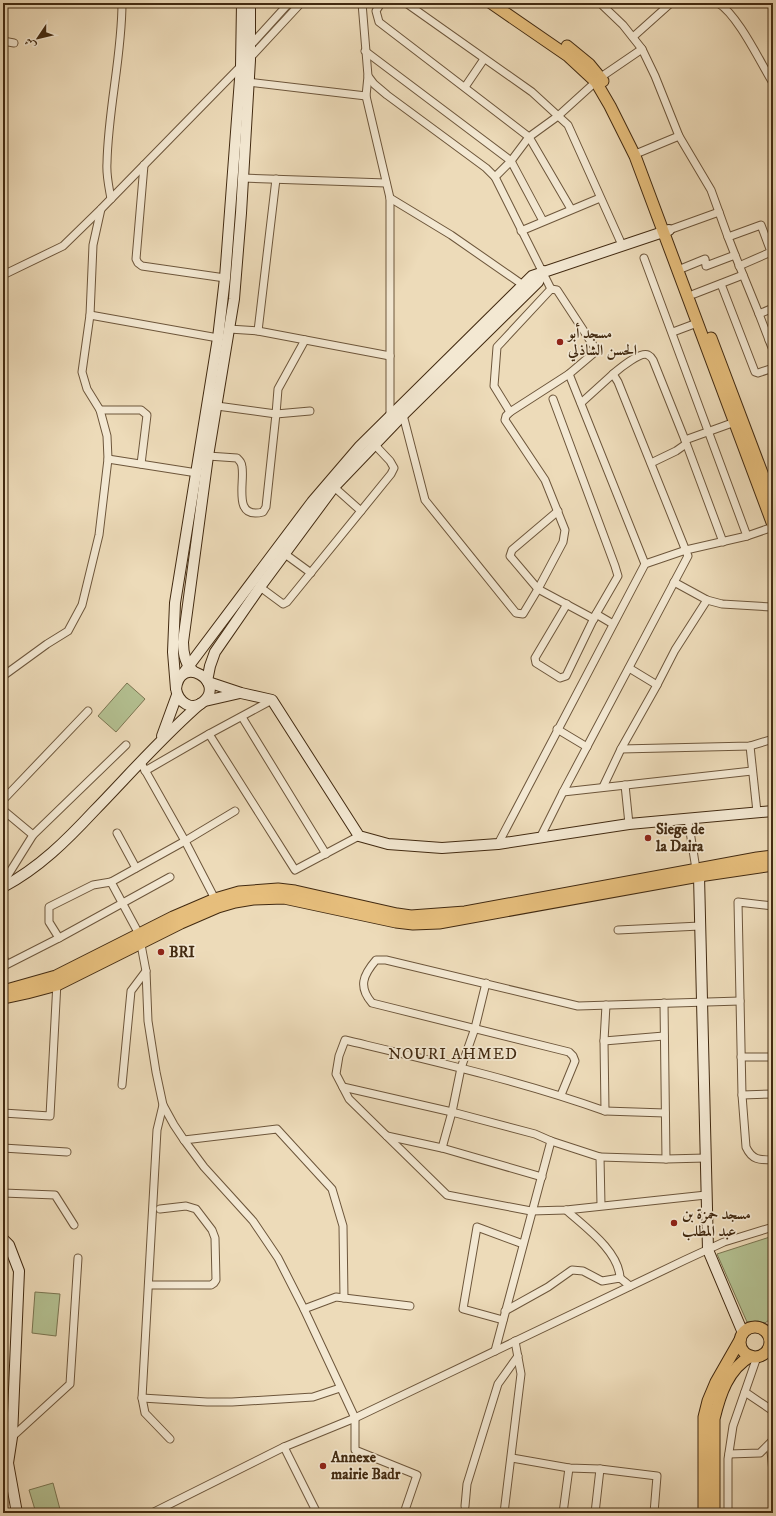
<svg xmlns="http://www.w3.org/2000/svg" width="776" height="1516" font-family="'IM FELL DW Pica',Amiri,serif">
  <style>
    .green { fill: #b4c192; stroke: #7b7652 }
    .lines { fill: none; stroke-linecap: round; stroke-linejoin: round }
    .street-casing { stroke: #6d563b; stroke-width: 9 }
    .secondary-casing { stroke: #422a11; stroke-width: 12 }
    .primary-casing { stroke: #422a11; stroke-width: 13 }
    .street { stroke: #f3e8d2; stroke-width: 7 }
    .secondary { stroke: #f3e8d2; stroke-width: 10 }
    .primary { stroke: #e6be7c; stroke-width: 11 }
    .poi-dot { fill: #8f2418; stroke: #f3e8d2; stroke-width: 1.5 }
    .labels { text-anchor: middle; stroke-width: 3.5; stroke-linejoin: round; paint-order: stroke }
    .poi-label { font-size: 15px; font-weight: bold; fill: #422a11; stroke: #f3e8d2; text-anchor: start }
    .neighbourhood-label { font-size: 16px; letter-spacing: 1px; fill: #422a11; stroke: #f3e8d2 }
  </style>
  <rect width="100%" height="100%" fill="#eddbb9"/>
  <filter id="stains"><feTurbulence type="fractalNoise" baseFrequency=".005" numOctaves="4"/><feColorMatrix values="0 0 0 0 .2 0 0 0 0 .09 0 0 0 0 .02 0 0 0 .5 -.17"/></filter>
  <radialGradient id="worn" r=".72"><stop offset=".6" stop-color="#630" stop-opacity="0"/><stop offset="1" stop-color="#630" stop-opacity=".3"/></radialGradient>
  <g class="green">
    <polygon points="127,683 145,699 116,732 98,716"/>
    <polygon points="773,1236 773,1317 765,1323 758,1321 747,1322 717,1254"/>
    <polygon points="35,1292 60,1294 56,1336 32,1333"/>
    <polygon points="53,1483 61,1513 36,1513 29,1490"/>
  </g>
  <g class="lines">
    <defs>
      <g id="street">
        <polyline points="362,3 368,76 374,84 387,95 486,168 495,177 551,289"/>
        <polyline points="381,3 376,11 379,22 529,137 571,209"/>
        <polyline points="406,3 532,92 568,125 622,245"/>
        <polyline points="600,3 623,25 642,49 655,76 679,136 711,190 728,237"/>
        <path d="M718 3C738 15 760 62 773 83"/>
        <polyline points="633,37 671,3"/>
        <polyline points="3,41 14,43"/>
        <polyline points="249,47 289,3"/>
        <polyline points="365,51 511,161 543,221"/>
        <polyline points="249,59 301,3"/>
        <polyline points="368,76 366,96 390,198 390,416"/>
        <polyline points="248,82 366,96"/>
        <polyline points="465,87 484,59"/>
        <polyline points="638,153 679,136"/>
        <polyline points="144,165 136,259 138,263 142,266 225,278"/>
        <polyline points="495,177 511,161 529,137 558,116 601,77 642,49"/>
        <polyline points="243,178 386,183"/>
        <polyline points="390,198 451,235 523,285"/>
        <path d="M111 199C109 187 106 175 107 163 108 109 122 56 122 3"/>
        <polyline points="669,230 719,212"/>
        <polyline points="521,231 600,198"/>
        <polyline points="735,255 759,314 773,308"/>
        <polyline points="644,258 747,536"/>
        <polyline points="739,266 771,252"/>
        <polyline points="683,268 705,259 706,266 735,255 728,237 761,225 773,257"/>
        <polyline points="3,275 63,246 101,209 241,66"/>
        <polyline points="721,284 755,372 758,373 773,368"/>
        <polygon points="551,289 557,290 595,348 595,352 569,374 510,412 494,386 497,347"/>
        <polyline points="694,294 743,275"/>
        <polyline points="759,314 769,340 773,339"/>
        <polyline points="90,315 218,338"/>
        <polyline points="229,329 258,331 390,356"/>
        <polyline points="258,331 276,179"/>
        <polyline points="673,332 697,323"/>
        <polyline points="305,340 278,389 276,414 310,411"/>
        <polyline points="769,340 773,350"/>
        <polyline points="569,374 645,564"/>
        <path d="M613 374C620 368 641 351 648 355 650 356 652 358 653 360L685 440"/>
        <polyline points="553,399 615,566 618,576 596,614 566,676 560,678 536,663 535,658 567,604"/>
        <polyline points="100,410 141,410 147,415 141,464"/>
        <polyline points="403,415 425,500 516,613 523,614 538,589 563,542 565,530 545,480 505,420 506,416 510,412"/>
        <path d="M208 456 237 458C240 461 242 463 242 467 245 482 232 520 263 512L266 507 276 414 217 406"/>
        <polyline points="108,459 197,473"/>
        <polyline points="651,463 676,451 686,444"/>
        <polyline points="334,487 361,511"/>
        <polyline points="558,511 512,550 510,556 538,589 594,619"/>
        <polyline points="723,542 685,440 735,422"/>
        <polyline points="285,554 311,573"/>
        <polyline points="674,582 707,600 722,604 771,607 773,609"/>
        <polyline points="260,587 283,604 287,602 391,474 394,468 390,461 374,444"/>
        <polyline points="596,614 613,624"/>
        <polyline points="3,676 47,644 68,631 82,605 99,535 108,459 107,436 100,410 87,389 82,372 90,315 93,245 101,209"/>
        <polyline points="657,685 675,650 707,600"/>
        <polyline points="242,717 326,854"/>
        <polyline points="557,729 587,747"/>
        <polyline points="209,734 295,870 359,836"/>
        <polyline points="750,746 757,812"/>
        <polyline points="621,749 750,746 773,739"/>
        <polyline points="141,763 185,841 215,899"/>
        <polyline points="145,771 209,734 272,700"/>
        <polyline points="625,785 629,824"/>
        <polyline points="603,787 621,749 657,685 629,668"/>
        <polyline points="563,792 752,771"/>
        <polyline points="3,800 88,711"/>
        <polyline points="3,810 33,835"/>
        <polyline points="235,811 185,841 111,882 139,934 146,971 148,1021 156,1072 163,1105 174,1125 184,1140 204,1167 253,1221 278,1258 304,1309 355,1418 355,1450 417,1475 404,1513"/>
        <polyline points="688,819 696,869"/>
        <polyline points="117,833 136,868"/>
        <polyline points="540,838 563,792 688,556 618,382 613,374 581,403"/>
        <polyline points="498,844 645,564 686,550 747,536 773,527"/>
        <polyline points="3,883 33,835 126,745"/>
        <path d="M773 906 738 902 742 1095 746 1147C752 1160 759 1160 773 1160"/>
        <polyline points="618,930 700,926"/>
        <polyline points="59,938 49,922 49,907 93,885 111,882"/>
        <polyline points="3,956 6,965 59,938 170,877"/>
        <polyline points="664,1003 666,1159"/>
        <path d="M606 1005 604 1041 605 1111C521 1081 433 1061 345 1040L339 1056 336 1074 349 1099 447 1195 531 1211 566 1210 706 1195"/>
        <polyline points="604,1041 664,1036"/>
        <polyline points="741,1057 773,1057"/>
        <polyline points="122,1085 131,991 146,971"/>
        <polyline points="343,1087 452,1112 535,1134 551,1141 600,1157 601,1205"/>
        <path d="M561 1095 575 1061 573 1056 569 1052 372 1003C358 987 363 975 376 960H386L578 1006 740 1001"/>
        <polyline points="742,1095 773,1094"/>
        <polyline points="163,1105 157,1130 142,1398 145,1413 170,1439"/>
        <polyline points="605,1111 665,1113"/>
        <polyline points="3,1113 50,1116 57,982"/>
        <polyline points="387,1136 442,1148 542,1177"/>
        <polyline points="184,1140 277,1129 332,1189 343,1226 344,1298"/>
        <polyline points="3,1148 67,1152"/>
        <polyline points="442,1148 452,1112 461,1068 475,1028 486,983"/>
        <polyline points="600,1157 666,1159 706,1158"/>
        <polyline points="3,1193 55,1195 74,1225"/>
        <path d="M566 1210C585 1227 619 1251 620 1278"/>
        <polyline points="149,1285 211,1285 214,1283 216,1280 215,1238 212,1230 196,1209 186,1206 160,1209"/>
        <polyline points="304,1309 336,1297 410,1306"/>
        <polyline points="505,1311 548,1287 572,1270 583,1271 602,1281 620,1278 630,1286"/>
        <polyline points="503,1320 463,1309 477,1227 523,1244"/>
        <polyline points="495,1351 551,1141"/>
        <polyline points="745,1392 773,1411"/>
        <polyline points="142,1398 207,1402 232,1402 313,1397 340,1388"/>
        <polyline points="12,1437 70,1384 78,1258"/>
        <polyline points="773,1441 771,1451 773,1472"/>
        <polyline points="284,1447 317,1513"/>
        <polyline points="729,1454 760,1453 773,1440"/>
        <polyline points="512,1458 569,1468 600,1469 657,1476 654,1513"/>
        <polyline points="465,1506 467,1484 498,1384 518,1356"/>
        <polyline points="152,1513 284,1447 355,1418 685,1260 724,1242 773,1227"/>
        <polyline points="504,1513 521,1374 515,1341"/>
        <polyline points="563,1513 569,1468"/>
        <polyline points="595,1513 600,1469"/>
        <polyline points="728,1513 728,1459 733,1426 757,1357"/>
      </g>
      <g id="secondary">
        <path d="M193 671C185 664 183 653 183 642L208 456 234 299 241 213 250 60V3"/>
        <polyline points="182,675 312,502 360,446 532,276 669,230"/>
        <polyline points="207,681 210,666 215,652 260,587 334,487 403,415 538,282 543,271"/>
        <polyline points="208,682 241,693 272,700 359,836 388,844 442,848 498,844 629,824 773,811"/>
        <path d="M176 689C180 653 227 682 203 702 192 712 178 702 176 689L173 652 175 603 218 338 225 278 241 66 242 3"/>
        <polyline points="205,701 240,693"/>
        <polyline points="162,736 177,695"/>
        <polyline points="696,869 699,876 708,1250 743,1333"/>
        <path d="M3 887C39 868 67 840 94 811 129 775 162 737 200 704"/>
        <polyline points="3,1239 9,1245 19,1271 12,1437 8,1463 17,1513"/>
        <polyline points="768,1350 773,1353"/>
      </g>
      <g id="primary">
        <polyline points="491,3 568,56 596,82 610,106 635,156 773,525"/>
        <polyline points="567,46 589,64 603,81"/>
        <polyline points="711,338 773,502"/>
        <polyline points="3,991 56,976 173,917 215,899 239,892 278,889 295,891 397,914 411,916 465,912 757,858 773,856"/>
        <polyline points="4,998 27,993 57,985 181,923 218,907 235,902 253,899 284,898 396,922 413,924 439,923 699,876 773,865"/>
        <circle cx="755" cy="1342" r="15"/>
        <polyline points="704,1513 704,1417 708,1401 716,1382 740,1340"/>
        <path d="M714 1513V1419C720 1394 728 1369 751 1356"/>
      </g>
    </defs>
    <use href="#street" class="street-casing"/>
    <use href="#secondary" class="secondary-casing"/>
    <use href="#primary" class="primary-casing"/>
    <use href="#street" class="street"/>
    <use href="#secondary" class="secondary"/>
    <use href="#primary" class="primary"/>
  </g>
  <g class="poi-dot">
    <circle cx="560" cy="342" r="4"/>
    <circle cx="648" cy="838" r="4"/>
    <circle cx="161" cy="952" r="4"/>
    <circle cx="674" cy="1223" r="4"/>
    <circle cx="323" cy="1466" r="4"/>
  </g>
  <g class="labels">
    <g class="poi-label">
      <text x="568" y="338">مسجد أبو<tspan x="568" dy="17">الحسن الشاذلي</tspan></text>
      <text x="656" y="834">Siege de<tspan x="656" dy="17">la Daira</tspan></text>
      <text x="169" y="957">BRI</text>
      <text x="682" y="1219">مسجد حمزة بن<tspan x="682" dy="17">عبد المطلب</tspan></text>
      <text x="331" y="1462">Annexe<tspan x="331" dy="17">mairie Badr</tspan></text>
    </g>
    <g class="neighbourhood-label">
      <text x="453" y="1059">NOURI AHMED</text>
    </g>
  </g>
  <rect width="776" height="1516" fill="none" stroke="#eddbb9" stroke-width="16"/>
  <rect x="4" y="4" width="768" height="1508" fill="none" stroke="#422a11" stroke-width="2"/>
  <rect x="8" y="8" width="760" height="1500" fill="none" stroke="#422a11"/>
  <g transform="translate(38 38) rotate(235)" stroke="#f3e8d2" stroke-width="3" paint-order="stroke">
  <path d="M0-3L7 15L0 10L-7 15Z" fill="#422a11"/>
  <text y="-6" font-size="11" font-weight="bold" text-anchor="middle" fill="#422a11">ش</text>
  </g>
  <rect width="100%" height="100%" filter="url(#stains)"/>
  <rect width="100%" height="100%" fill="url(#worn)"/>
</svg>
